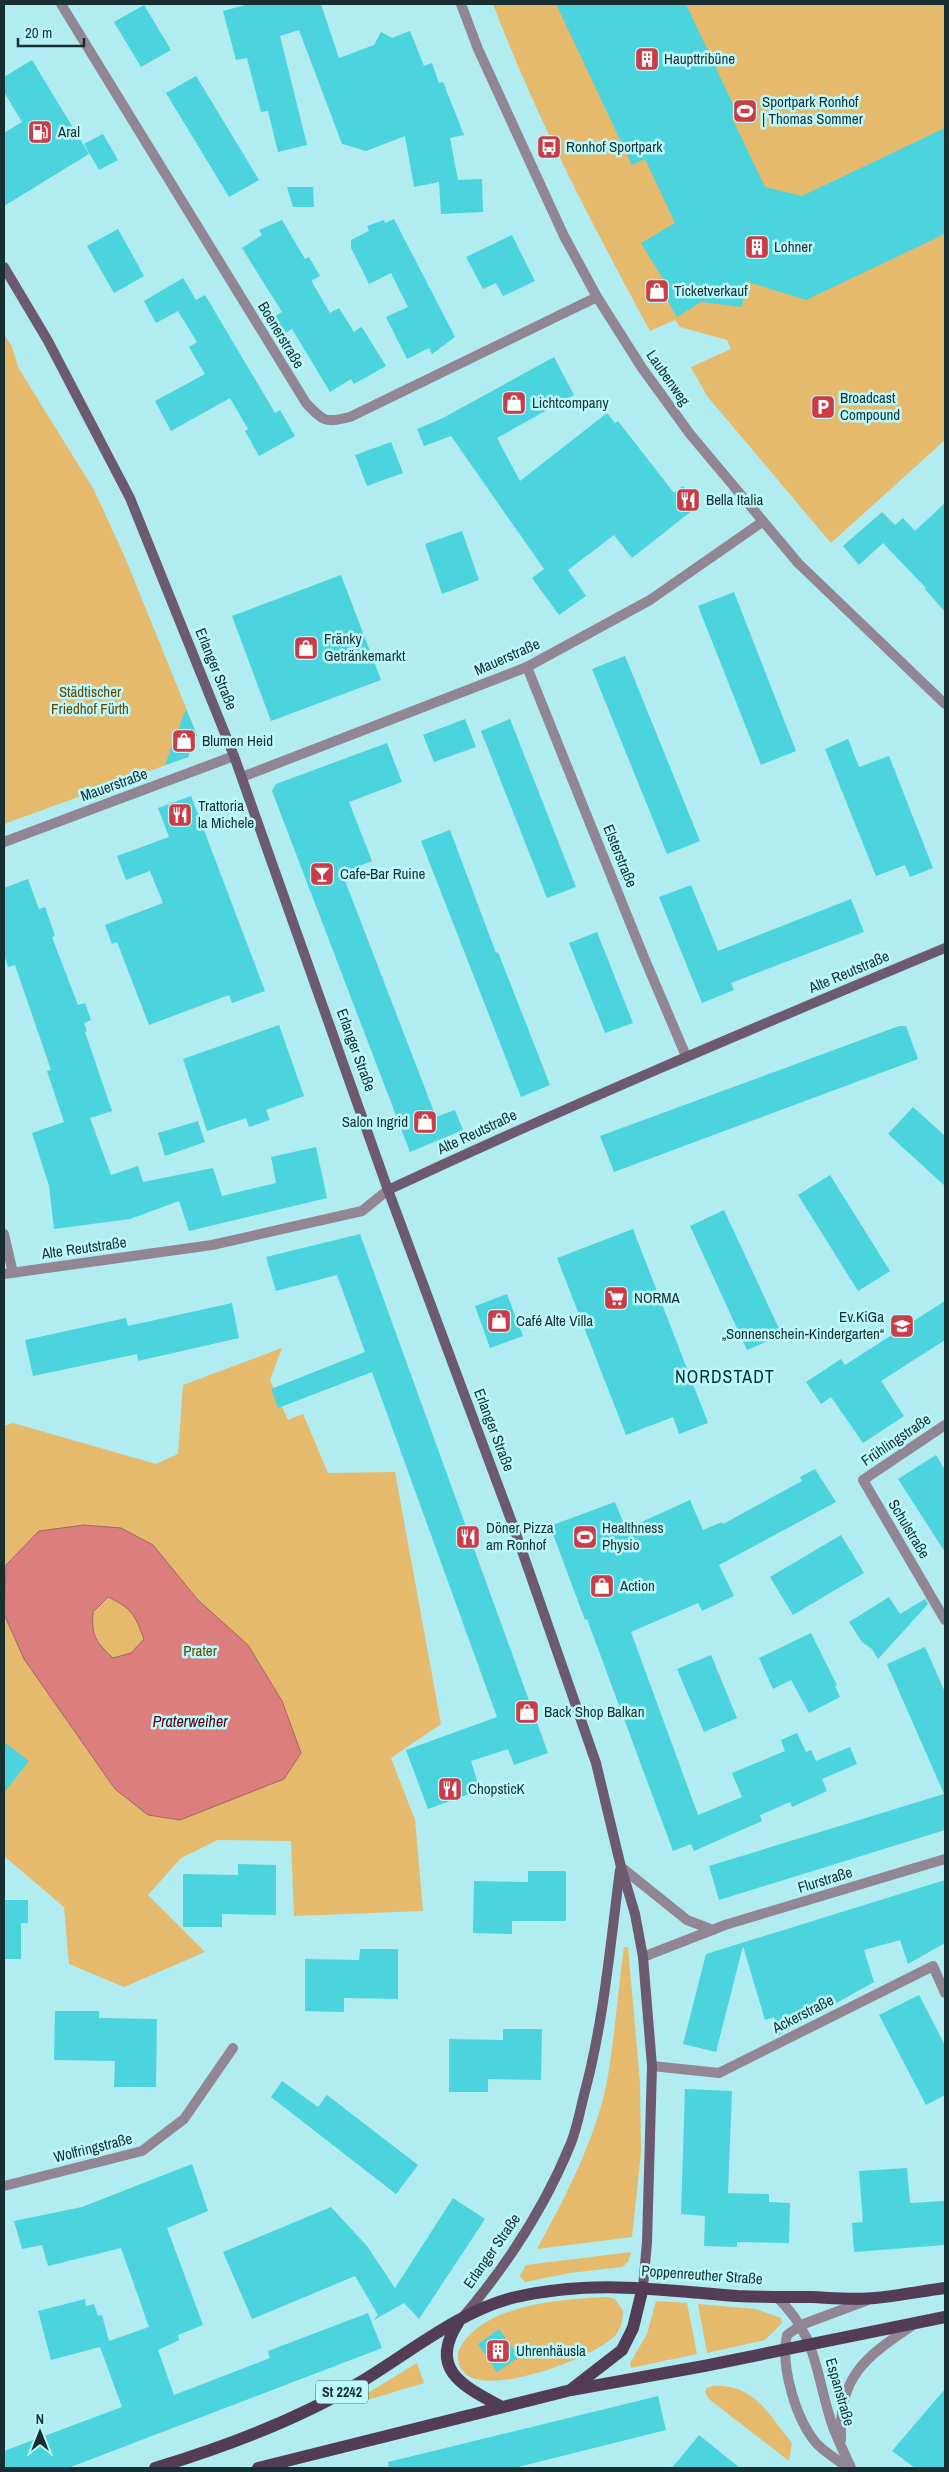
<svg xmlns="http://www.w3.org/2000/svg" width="949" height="2472" font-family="'Archivo Narrow',sans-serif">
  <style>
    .green { fill: #e5ba6c }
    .water { fill: #dc7e7d; stroke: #a16666; fill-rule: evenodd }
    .building { fill: #4bd4dd }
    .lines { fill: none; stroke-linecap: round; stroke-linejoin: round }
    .minor { stroke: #928594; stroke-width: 10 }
    .tertiary { stroke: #928594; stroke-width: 10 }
    .secondary { stroke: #6d5a70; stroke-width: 10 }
    .primary { stroke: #523c56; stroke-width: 12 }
    .labels { text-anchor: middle; stroke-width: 5; stroke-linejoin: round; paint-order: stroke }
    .shield { fill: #bcf9fd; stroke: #486c6e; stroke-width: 1 }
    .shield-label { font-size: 14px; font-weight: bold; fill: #172f31 }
    .poi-label { font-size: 15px; fill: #172f31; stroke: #bcf9fd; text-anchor: start }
    .street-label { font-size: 15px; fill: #172f31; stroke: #bcf9fd }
    .park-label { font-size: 15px; fill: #654700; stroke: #bcf9fd }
    .water-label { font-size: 16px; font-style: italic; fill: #57000e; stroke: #bcf9fd }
    .quarter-label { font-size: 18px; letter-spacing: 1px; fill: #003134; stroke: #bcf9fd }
  </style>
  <rect width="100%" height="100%" fill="#b0ecf0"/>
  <g class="green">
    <path d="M493 4H945V440L831 543 707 396 691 367 731 349 727 340 680 327 675 320 650 331C593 226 536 117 493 4Z"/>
    <polygon points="4,334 12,347 19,369 94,490 124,555 197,735 188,757 4,824"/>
    <polygon points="282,1348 270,1380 288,1420 303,1414 328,1473 395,1472 441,1724 391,1758 415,1820 423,1911 294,1916 291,1841 218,1840 181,1858 148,1895 205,1952 124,1987 69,1964 64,1907 4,1856 4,1426 13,1423 156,1464 178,1454 183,1385"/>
    <path d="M624 1947H628L640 2083 641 2153 632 2237 537 2249C566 2196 597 2137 608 2076 615 2034 618 1990 624 1947Z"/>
    <polygon points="631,2252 628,2262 622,2267 570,2273 525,2282 520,2276 526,2265"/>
    <path d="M607 2297 615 2299 623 2311C623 2320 621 2329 615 2336 592 2358 495 2395 467 2375 459 2369 455 2357 460 2348 484 2304 562 2299 607 2297Z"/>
    <polygon points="656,2301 687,2303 697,2354 631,2368 630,2363 647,2334"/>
    <polygon points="698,2304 756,2309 781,2318 782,2323 765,2340 707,2353"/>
    <polygon points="417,2363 424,2383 354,2404 353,2402"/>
    <path d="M712 2386C754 2383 768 2414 792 2443L789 2461 709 2399 705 2392 707 2388Z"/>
  </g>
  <path class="water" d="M84 1525 121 1528 153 1545 198 1600 248 1645 282 1701 301 1753 284 1779 180 1820 148 1815 115 1789 24 1659 4 1614 6 1565 39 1531ZM108 1597C133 1609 134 1614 144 1639L131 1653 113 1658C96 1642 91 1636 93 1612Z"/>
  <g class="building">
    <polygon points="249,4 321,4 339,58 374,45 381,32 392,38 410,31 424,66 432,63 439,83 443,82 464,135 450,138 458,180 482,179 483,212 441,214 439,182 414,187 405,136 366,151 342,144 299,30 280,36 307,145 278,152 268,111 261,112 247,58 236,60 223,11"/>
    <polygon points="556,4 686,4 738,115 732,118 765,187 802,196 945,128 945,234 806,300 745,281 742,307 701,302 677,317 657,282 663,279 641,243 675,223 645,159 632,165"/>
    <polygon points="144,5 171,50 141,67 114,22"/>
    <polygon points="32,60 89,154 4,206 4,133 22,122 4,92 4,77"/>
    <polygon points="196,76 259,180 229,197 166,93"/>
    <polygon points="103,134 118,160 99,170 84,144"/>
    <polygon points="287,187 313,187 314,207 293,207"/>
    <polygon points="394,219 455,337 432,354 429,348 407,359 386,317 408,307 391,273 369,284 351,248 351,240 369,231 367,226 384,220 385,223"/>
    <polygon points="282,220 305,259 309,257 320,276 312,280 313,284 330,313 339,308 354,332 361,327 363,329 386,366 354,384 351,379 330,392 292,329 282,335 272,318 282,312 242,248 262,235 259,230"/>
    <polygon points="118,229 144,276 114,293 87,246"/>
    <polygon points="512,235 535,281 503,296 496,283 483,289 466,257"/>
    <polygon points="183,278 196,300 205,295 275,413 280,410 295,436 259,456 245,431 248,429 230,398 171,431 155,401 205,374 189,347 197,342 178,311 156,323 144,301"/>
    <polygon points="554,357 574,395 497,438 520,481 607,413 615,423 618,421 674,493 683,486 698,506 632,558 614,535 568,570 586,596 559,615 532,578 544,569 451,436 424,446 417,429 441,419"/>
    <polygon points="391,442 403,473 367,486 355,455"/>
    <polygon points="945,503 945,612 925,589 926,588 883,543 859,565 843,546 882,512 895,525 903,518 915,531"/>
    <polygon points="462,531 479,580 442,594 425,544"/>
    <polygon points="341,575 381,680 271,721 232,616"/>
    <polygon points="734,592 796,751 761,765 698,606"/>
    <polygon points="625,656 700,841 667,854 592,669"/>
    <polygon points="186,709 197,735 188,757 165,765"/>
    <polygon points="465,719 476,747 434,762 423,735"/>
    <polygon points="510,719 576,887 547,898 481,731"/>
    <polygon points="848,739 859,767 889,756 933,868 910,877 905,865 876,876 825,749"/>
    <polygon points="387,743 402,782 349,802 372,861 342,873 436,1117 455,1110 463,1130 410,1152 272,791 276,784"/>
    <polygon points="191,796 265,991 232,1003 229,995 149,1025 117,942 112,944 105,925 163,903 150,871 126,880 117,856 169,837 158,808"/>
    <polygon points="450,830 496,953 498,952 550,1085 521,1097 421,841"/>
    <polygon points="28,879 39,909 45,907 55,936 52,937 78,1005 85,1003 91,1020 84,1023 87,1031 85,1032 112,1111 90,1118 111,1175 138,1166 143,1182 213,1168 222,1196 276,1183 271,1157 316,1147 327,1198 189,1231 179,1201 130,1219 54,1229 49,1186 32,1133 64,1122 47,1071 51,1070 15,965 8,967 4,954 4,888"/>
    <polygon points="691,885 718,951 851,899 864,932 731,983 734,990 702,1003 659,897"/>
    <polygon points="597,932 633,1023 605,1033 569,943"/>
    <polygon points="279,1025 304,1096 266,1110 270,1120 249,1127 246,1118 207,1131 183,1059"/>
    <polygon points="899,1026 906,1026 918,1059 614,1172 600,1136"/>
    <polygon points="913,1107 945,1136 945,1186 888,1134"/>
    <polygon points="198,1121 205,1142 165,1156 158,1133"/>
    <polygon points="830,1175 890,1271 858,1291 798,1195"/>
    <polygon points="724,1210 782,1335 747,1350 690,1226"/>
    <polygon points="633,1229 708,1423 679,1434 673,1417 626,1435 557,1258"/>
    <polygon points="360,1234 548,1753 514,1765 508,1749 471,1761 480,1790 428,1809 406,1750 497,1717 372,1372 278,1408 271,1389 365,1352 337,1275 276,1291 266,1257"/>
    <polygon points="507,1294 523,1336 490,1348 475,1306"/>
    <polygon points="945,1301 945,1340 881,1381 904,1416 863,1443 831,1397 821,1404 806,1382 841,1359 845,1365"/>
    <polygon points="232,1303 239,1338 138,1361 137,1354 33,1376 25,1340 126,1318 128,1326"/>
    <polygon points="936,1455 945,1470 945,1552 898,1479"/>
    <polygon points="815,1469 836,1502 719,1565 734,1596 702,1611 698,1603 631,1632 698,1815 742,1797 732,1773 785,1751 781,1740 797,1733 806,1752 811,1750 816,1761 850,1747 857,1764 822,1779 827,1791 792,1807 790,1802 760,1815 762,1821 694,1851 691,1844 673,1851 587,1619 585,1620 550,1526 615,1502 626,1529 690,1500 703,1530 722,1522 723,1524 802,1481 800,1477"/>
    <polygon points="841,1535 864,1573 793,1615 770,1577"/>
    <polygon points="889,1597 900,1614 925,1599 928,1604 878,1659 872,1649 862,1642 849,1622"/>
    <polygon points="811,1633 837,1685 835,1686 840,1697 809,1713 791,1680 773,1689 759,1658"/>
    <polygon points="925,1647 945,1692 945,1830 719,1900 709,1866 944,1794 887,1664"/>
    <polygon points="711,1655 737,1718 704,1732 677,1669"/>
    <polygon points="4,1742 29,1761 4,1793"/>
    <polygon points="238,1864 276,1865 276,1915 222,1914 222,1927 183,1927 183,1874 238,1875"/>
    <polygon points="528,1871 566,1871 566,1921 512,1921 512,1934 473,1933 474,1881 528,1882"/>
    <polygon points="945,1880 945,1943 908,1964 900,1940 864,1950 874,1982 779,2035 774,2017 765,2020 743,1946 716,2052 683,2044 706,1954"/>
    <polygon points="4,1900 28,1900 28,1923 21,1923 21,1959 4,1959"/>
    <polygon points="360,1949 398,1949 398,1999 344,1998 344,2012 305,2011 305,1959 359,1960"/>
    <polygon points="919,1995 945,2045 945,2095 926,2105 879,2015"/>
    <polygon points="55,2011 99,2011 99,2018 157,2019 156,2087 114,2087 115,2061 54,2060"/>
    <polygon points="503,2029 542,2029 541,2080 488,2079 488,2092 449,2092 449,2039 503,2040"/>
    <polygon points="282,2081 318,2107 327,2095 418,2165 396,2194 271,2097"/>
    <polygon points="685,2089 732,2091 728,2193 769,2194 769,2202 790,2203 789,2243 737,2242 737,2247 704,2246 705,2216 681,2214"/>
    <polygon points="192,2164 208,2211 167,2228 203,2325 178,2335 179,2340 158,2350 174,2395 270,2358 268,2351 368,2313 382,2348 68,2468 4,2468 4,2451 122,2407 100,2347 51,2360 38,2311 85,2299 86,2306 94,2304 98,2316 102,2315 109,2341 149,2327 121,2248 48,2266 42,2245 22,2249 14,2221 82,2207"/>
    <polygon points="907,2168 910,2203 945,2201 945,2245 854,2252 852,2223 863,2222 859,2171"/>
    <polygon points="453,2198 485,2219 419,2319 404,2303 374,2320 378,2315 355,2276 252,2319 223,2252 331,2207 367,2246 395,2288"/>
    <polygon points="499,2329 519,2357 497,2372 478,2344"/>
    <polygon points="945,2389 945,2468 915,2468 892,2451"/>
    <polygon points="658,2396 666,2430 514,2468 389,2468 388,2462"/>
    <polygon points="699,2435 740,2468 672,2468"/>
  </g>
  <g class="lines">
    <g class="minor">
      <path d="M61 4 306 403C324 422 325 423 350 417L597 297"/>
      <polyline points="461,4 478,49 564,236 597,297 642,368 690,434 798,563 945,704"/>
      <polyline points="527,667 643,955 686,1056"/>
      <polyline points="242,777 527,667 650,600 762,522"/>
      <polyline points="4,842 234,756"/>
      <polyline points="4,1234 13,1273"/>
      <polyline points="4,1274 212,1245 362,1211 388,1190"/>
      <polyline points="945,1425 863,1480 945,1620"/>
      <polyline points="621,1867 687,1920 713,1930"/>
      <polyline points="643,1957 725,1925 945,1859"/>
      <polyline points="652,2066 719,2073 933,1966 945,1993"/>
      <polyline points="4,2186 142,2151 184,2119 233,2048"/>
    </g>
    <g class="tertiary">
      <path d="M776 2296C816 2334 815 2369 830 2418 835 2435 844 2452 851 2468"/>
      <path d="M841 2440C838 2377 864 2358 913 2325"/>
      <path d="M848 2468C838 2460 826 2453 817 2444 796 2420 780 2366 787 2335L801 2325 868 2300"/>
    </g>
    <g class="secondary">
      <polyline points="4,267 48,341 130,498 234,756 388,1190 514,1528 596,1763 621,1867 635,1914 643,1957 652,2066 647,2242 643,2287"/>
      <path d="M388 1190C572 1104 758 1026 945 948"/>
      <path d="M463 2317C508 2264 545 2207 571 2143 577 2128 580 2111 584 2095 604 2021 610 1946 620 1870"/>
    </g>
    <g class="primary">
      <path d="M458 2323C428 2369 463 2386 500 2406"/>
      <polyline points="573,2388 622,2350 633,2328 643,2287"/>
      <path d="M155 2468C225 2447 295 2421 359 2383 408 2354 460 2310 516 2297 594 2279 659 2290 737 2296 762 2297 787 2297 812 2297 833 2298 854 2300 875 2298 898 2296 922 2291 945 2288"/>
      <polyline points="258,2468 571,2390 704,2366 945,2317"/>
    </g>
  </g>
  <defs>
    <symbol id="building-square" viewBox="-11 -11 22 22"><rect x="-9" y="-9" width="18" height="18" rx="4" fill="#cc3c46" stroke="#bcf9fd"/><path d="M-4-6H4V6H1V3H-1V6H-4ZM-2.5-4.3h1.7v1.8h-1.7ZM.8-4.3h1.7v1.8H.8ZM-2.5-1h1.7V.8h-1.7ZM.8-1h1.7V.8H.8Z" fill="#fff"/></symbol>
    <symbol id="stadium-square" viewBox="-11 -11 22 22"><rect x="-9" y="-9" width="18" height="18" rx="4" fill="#cc3c46" stroke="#bcf9fd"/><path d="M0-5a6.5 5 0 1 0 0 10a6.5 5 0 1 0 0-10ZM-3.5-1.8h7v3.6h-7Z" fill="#fff"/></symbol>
    <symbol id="fuel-square" viewBox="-11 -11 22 22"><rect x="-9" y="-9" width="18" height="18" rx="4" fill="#cc3c46" stroke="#bcf9fd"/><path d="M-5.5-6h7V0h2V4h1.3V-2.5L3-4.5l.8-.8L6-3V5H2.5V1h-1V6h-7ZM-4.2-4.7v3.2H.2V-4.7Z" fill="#fff"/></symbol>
    <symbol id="bus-square" viewBox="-11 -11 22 22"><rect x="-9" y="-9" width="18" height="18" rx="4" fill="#cc3c46" stroke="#bcf9fd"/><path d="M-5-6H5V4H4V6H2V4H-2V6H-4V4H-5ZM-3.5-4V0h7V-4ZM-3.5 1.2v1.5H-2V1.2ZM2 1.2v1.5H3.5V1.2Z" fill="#fff"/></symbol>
    <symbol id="shop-square" viewBox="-11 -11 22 22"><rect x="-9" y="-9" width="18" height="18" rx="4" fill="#cc3c46" stroke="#bcf9fd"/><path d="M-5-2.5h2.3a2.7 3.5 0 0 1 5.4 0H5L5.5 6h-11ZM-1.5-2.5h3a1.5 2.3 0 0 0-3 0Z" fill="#fff"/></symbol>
    <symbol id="parking-square" viewBox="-11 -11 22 22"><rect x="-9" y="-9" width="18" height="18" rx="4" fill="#cc3c46" stroke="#bcf9fd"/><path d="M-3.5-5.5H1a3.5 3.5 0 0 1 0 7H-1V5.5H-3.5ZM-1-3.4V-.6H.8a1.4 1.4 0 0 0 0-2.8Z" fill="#fff"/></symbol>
    <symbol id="restaurant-square" viewBox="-11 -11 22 22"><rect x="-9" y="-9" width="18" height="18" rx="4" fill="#cc3c46" stroke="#bcf9fd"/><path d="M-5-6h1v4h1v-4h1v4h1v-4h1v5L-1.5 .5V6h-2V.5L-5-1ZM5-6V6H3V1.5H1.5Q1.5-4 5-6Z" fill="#fff"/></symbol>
    <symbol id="bar-square" viewBox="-11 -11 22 22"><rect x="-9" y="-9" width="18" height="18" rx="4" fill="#cc3c46" stroke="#bcf9fd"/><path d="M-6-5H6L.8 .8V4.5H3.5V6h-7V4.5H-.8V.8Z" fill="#fff"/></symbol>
    <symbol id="supermarket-square" viewBox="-11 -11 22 22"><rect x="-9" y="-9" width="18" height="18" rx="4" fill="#cc3c46" stroke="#bcf9fd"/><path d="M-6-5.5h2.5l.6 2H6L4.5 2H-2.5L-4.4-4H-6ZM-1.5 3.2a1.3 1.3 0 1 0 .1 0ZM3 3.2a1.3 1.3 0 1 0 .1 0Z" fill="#fff"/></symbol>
    <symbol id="school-square" viewBox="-11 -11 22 22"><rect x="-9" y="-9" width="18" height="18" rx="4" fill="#cc3c46" stroke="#bcf9fd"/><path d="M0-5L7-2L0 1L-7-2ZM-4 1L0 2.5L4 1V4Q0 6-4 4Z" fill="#fff"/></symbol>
  </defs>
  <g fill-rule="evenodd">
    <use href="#building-square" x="633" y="45" width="28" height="28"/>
    <use href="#stadium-square" x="731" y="97" width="28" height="28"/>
    <use href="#fuel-square" x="26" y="118" width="28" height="28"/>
    <use href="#bus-square" x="535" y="133" width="28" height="28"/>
    <use href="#building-square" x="743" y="233" width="28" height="28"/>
    <use href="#shop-square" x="643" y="277" width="28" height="28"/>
    <use href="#shop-square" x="500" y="389" width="28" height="28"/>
    <use href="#parking-square" x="809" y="393" width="28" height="28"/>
    <use href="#restaurant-square" x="674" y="486" width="28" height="28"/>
    <use href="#shop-square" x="292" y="634" width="28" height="28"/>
    <use href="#shop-square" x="170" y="727" width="28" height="28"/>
    <use href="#restaurant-square" x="166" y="801" width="28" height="28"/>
    <use href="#bar-square" x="308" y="860" width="28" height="28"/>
    <use href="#shop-square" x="411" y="1108" width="28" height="28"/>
    <use href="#supermarket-square" x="602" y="1284" width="28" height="28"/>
    <use href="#shop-square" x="485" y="1307" width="28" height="28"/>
    <use href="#school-square" x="888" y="1312" width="28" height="28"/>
    <use href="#restaurant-square" x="454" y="1523" width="28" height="28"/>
    <use href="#stadium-square" x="571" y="1523" width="28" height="28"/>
    <use href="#shop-square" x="588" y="1572" width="28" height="28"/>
    <use href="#shop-square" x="513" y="1698" width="28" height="28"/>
    <use href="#restaurant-square" x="436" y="1775" width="28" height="28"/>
    <use href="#building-square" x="484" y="2337" width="28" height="28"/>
  </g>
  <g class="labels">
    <rect class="shield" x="316" y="2380.5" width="52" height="23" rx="4"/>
    <g class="shield-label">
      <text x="342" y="2397">St 2242</text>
    </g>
    <g class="poi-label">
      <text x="664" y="64">Haupttribüne</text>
      <text x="762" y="107">Sportpark Ronhof<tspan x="762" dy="17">| Thomas Sommer</tspan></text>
      <text x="58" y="137">Aral</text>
      <text x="566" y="152">Ronhof Sportpark</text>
      <text x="774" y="252">Lohner</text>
      <text x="674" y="296">Ticketverkauf</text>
      <text x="840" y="403">Broadcast<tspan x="840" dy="17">Compound</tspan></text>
      <text x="532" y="408">Lichtcompany</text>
      <text x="706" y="505">Bella Italia</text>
      <text x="324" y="644">Fränky<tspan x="324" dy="17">Getränkemarkt</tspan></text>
      <text x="202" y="746">Blumen Heid</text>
      <text x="198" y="811">Trattoria<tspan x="198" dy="17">la Michele</tspan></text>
      <text x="340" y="879">Cafe-Bar Ruine</text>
      <text x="408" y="1127" text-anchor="end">Salon Ingrid</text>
      <text x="634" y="1303">NORMA</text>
      <text x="884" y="1322" text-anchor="end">Ev.KiGa<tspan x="884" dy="17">„Sonnenschein-Kindergarten“</tspan></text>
      <text x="516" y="1326">Café Alte Villa</text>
      <text x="486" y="1533">Döner Pizza<tspan x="486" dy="17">am Ronhof</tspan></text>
      <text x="602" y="1533">Healthness<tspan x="602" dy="17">Physio</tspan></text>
      <text x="620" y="1591">Action</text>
      <text x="544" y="1717">Back Shop Balkan</text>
      <text x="468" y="1794">ChopsticK</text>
      <text x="516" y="2356">Uhrenhäusla</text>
    </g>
    <g class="street-label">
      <text transform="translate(281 335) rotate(59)" y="5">Boenerstraße</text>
      <text transform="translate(668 378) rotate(55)" y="5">Laubenweg</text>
      <text transform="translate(507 657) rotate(-24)" y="5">Mauerstraße</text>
      <text transform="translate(216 669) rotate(68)" y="5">Erlanger Straße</text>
      <text transform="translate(114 785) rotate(-20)" y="5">Mauerstraße</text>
      <text transform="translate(620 856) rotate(68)" y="5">Elsterstraße</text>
      <text transform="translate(849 972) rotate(-23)" y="5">Alte Reutstraße</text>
      <text transform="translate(356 1050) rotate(70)" y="5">Erlanger Straße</text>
      <text transform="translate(477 1132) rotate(-25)" y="5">Alte Reutstraße</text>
      <text transform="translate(84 1248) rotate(-8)" y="5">Alte Reutstraße</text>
      <text transform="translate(494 1430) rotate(69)" y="5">Erlanger Straße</text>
      <text transform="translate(896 1440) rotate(-34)" y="5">Frühlingstraße</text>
      <text transform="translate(909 1529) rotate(59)" y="5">Schulstraße</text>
      <text transform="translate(825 1880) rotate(-17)" y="5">Flurstraße</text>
      <text transform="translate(803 2014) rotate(-27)" y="5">Ackerstraße</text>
      <text transform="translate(93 2148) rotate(-14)" y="5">Wolfringstraße</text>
      <text transform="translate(492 2251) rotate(-55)" y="5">Erlanger Straße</text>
      <text transform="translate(702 2275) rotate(4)" y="5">Poppenreuther Straße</text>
      <text transform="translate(840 2392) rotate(74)" y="5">Espanstraße</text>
    </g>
    <g class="park-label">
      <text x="90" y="697">Städtischer<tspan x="90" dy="17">Friedhof Fürth</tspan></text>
      <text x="200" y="1656">Prater</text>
    </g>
    <g class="water-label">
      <text x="190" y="1727">Praterweiher</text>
    </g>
    <g class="quarter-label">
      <text x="725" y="1383">NORDSTADT</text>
    </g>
  </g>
  <rect width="949" height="2472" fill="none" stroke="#172f31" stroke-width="10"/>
  <g transform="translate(40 2432)" stroke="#bcf9fd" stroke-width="4" paint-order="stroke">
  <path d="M0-4L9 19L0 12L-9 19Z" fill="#172f31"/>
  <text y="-8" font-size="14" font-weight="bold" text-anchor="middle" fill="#172f31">N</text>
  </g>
  <path d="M18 38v8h66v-8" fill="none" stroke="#172f31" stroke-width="2.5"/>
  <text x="25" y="38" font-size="15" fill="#172f31" stroke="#bcf9fd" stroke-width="4" paint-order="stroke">20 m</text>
</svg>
